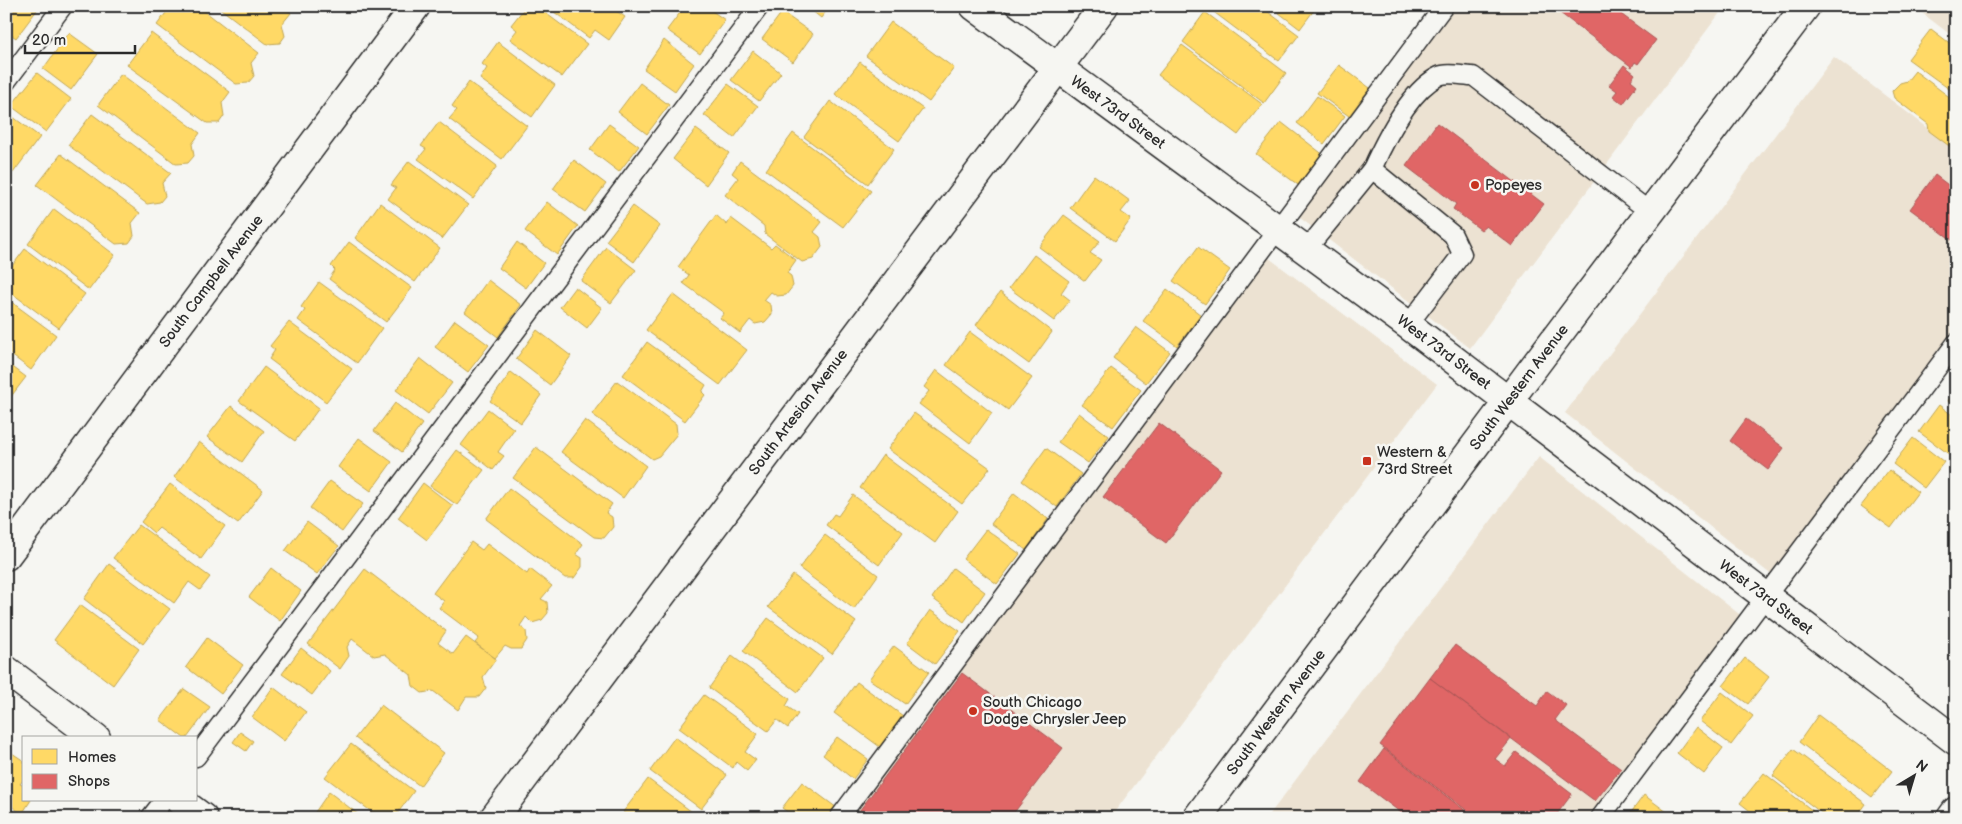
<svg xmlns="http://www.w3.org/2000/svg" width="1962" height="824" font-family="'Balsamiq Sans',sans-serif">
  <style>
    .built { fill: #ece2d2 }
    .homes { fill: #ffd966; stroke: #bfa554 }
    .shops { fill: #e06666; stroke: #aa5454 }
    .lines { fill: none; stroke-linecap: round; stroke-linejoin: round }
    .service-casing { stroke: #2b2b2b; stroke-width: 21 }
    .minor-casing { stroke: #2b2b2b; stroke-width: 31 }
    .secondary-casing { stroke: #2b2b2b; stroke-width: 31 }
    .service { stroke: #f6f6f2; stroke-width: 18 }
    .minor { stroke: #f6f6f2; stroke-width: 28 }
    .secondary { stroke: #f6f6f2; stroke-width: 28 }
    .poi-dot { fill: #c8321e; stroke: #f6f6f2; stroke-width: 2 }
    .labels { text-anchor: middle; stroke-width: 5; stroke-linejoin: round; paint-order: stroke }
    .street-label { font-size: 15px; fill: #2b2b2b; stroke: #f6f6f2 }
    .poi-label { font-size: 15px; fill: #2b2b2b; stroke: #f6f6f2; text-anchor: start }
  </style>
  <rect width="100%" height="100%" fill="#f6f6f2"/>
  <filter id="ink" filterUnits="userSpaceOnUse"><feTurbulence type="fractalNoise" baseFrequency=".02" numOctaves="2"/><feDisplacementMap in="SourceGraphic" scale="10" xChannelSelector="R" yChannelSelector="G"/><feConvolveMatrix kernelMatrix="1 2 1 2 8 2 1 2 1" color-interpolation-filters="sRGB"/></filter>
  <g filter="url(#ink)">
    <g class="built">
      <polygon points="1444,6 1725,6 1470,348 1291,211"/>
      <polygon points="1913,6 1956,6 1956,39"/>
      <polygon points="1834,57 1956,149 1956,343 1778,580 1565,413"/>
      <polygon points="1261,252 1437,384 1110,818 839,818"/>
      <polygon points="1539,457 1748,621 1600,818 1267,818"/>
    </g>
    <g class="homes">
      <polygon points="6,6 33,6 37,10 16,38 6,31"/>
      <polygon points="171,6 198,6 259,53 251,63 254,76 248,83 236,84 157,25"/>
      <polygon points="217,6 282,6 291,13 282,24 285,36 280,43 267,44"/>
      <polygon points="526,6 536,6 587,44 562,77 510,39 517,30 511,25"/>
      <polygon points="546,6 613,6 612,8 625,17 609,40 595,30 589,38"/>
      <polygon points="685,6 705,6 725,20 700,54 667,30"/>
      <polygon points="726,6 739,6 734,12"/>
      <polygon points="806,6 830,6 821,18"/>
      <polygon points="1213,6 1260,6 1299,35 1279,61 1211,10"/>
      <polygon points="1270,6 1317,6 1300,29"/>
      <polygon points="782,12 813,34 793,62 762,39"/>
      <polygon points="1205,12 1286,73 1264,103 1183,42"/>
      <polygon points="891,22 954,68 929,102 866,56"/>
      <polygon points="1931,29 1956,48 1956,94 1908,59"/>
      <polygon points="69,33 98,54 71,90 43,69"/>
      <polygon points="151,33 230,92 222,103 224,116 219,123 207,123 127,65"/>
      <polygon points="664,40 694,64 675,91 644,69"/>
      <polygon points="498,42 555,85 532,117 480,79 487,68 482,64"/>
      <polygon points="1182,45 1262,104 1238,135 1158,75"/>
      <polygon points="753,51 781,73 759,101 731,80"/>
      <polygon points="860,62 923,109 899,141 835,94"/>
      <polygon points="1339,65 1370,88 1349,116 1317,93"/>
      <polygon points="1915,71 1956,102 1956,151 1929,131 1928,124 1894,98 1892,91 1900,83 1907,81"/>
      <polygon points="37,73 71,99 46,132 11,106"/>
      <polygon points="121,74 200,133 192,144 194,156 188,163 176,164 98,105"/>
      <polygon points="469,82 527,126 502,159 449,119 457,110 452,106"/>
      <polygon points="640,83 669,105 647,134 618,112"/>
      <polygon points="728,84 758,106 734,138 704,115"/>
      <polygon points="1317,96 1345,116 1324,144 1297,123"/>
      <polygon points="830,101 894,149 868,184 804,137"/>
      <polygon points="92,114 171,173 162,183 165,196 160,202 147,204 68,145"/>
      <polygon points="13,117 40,137 13,173 6,168 6,127"/>
      <polygon points="439,122 497,166 473,199 418,159 426,149 421,146"/>
      <polygon points="1281,122 1325,156 1301,187 1256,154"/>
      <polygon points="609,124 639,146 619,172 590,150"/>
      <polygon points="696,129 729,153 706,185 673,159"/>
      <polygon points="793,133 871,191 843,227 766,170"/>
      <polygon points="61,154 140,213 132,223 134,236 129,243 116,244 37,185"/>
      <polygon points="574,160 606,184 585,212 553,189"/>
      <polygon points="409,161 468,205 442,239 388,199 396,188 391,185"/>
      <polygon points="740,161 822,222 814,232 820,237 822,247 813,259 802,262 765,234 764,226 725,195 738,178 732,173"/>
      <polygon points="1094,175 1130,201 1121,212 1131,219 1115,241 1070,208"/>
      <polygon points="547,202 578,226 557,255 525,231"/>
      <polygon points="380,203 440,248 415,282 355,238"/>
      <polygon points="633,206 660,226 634,262 606,241"/>
      <polygon points="54,209 115,255 89,290 28,244"/>
      <polygon points="716,215 727,225 731,218 771,248 775,244 796,260 787,273 791,276 793,286 786,295 777,296 771,292 764,300 771,305 772,314 765,322 755,324 750,320 740,333 720,318 724,313 683,283 689,275 678,267"/>
      <polygon points="1064,215 1100,241 1090,253 1101,260 1085,281 1039,247"/>
      <polygon points="349,242 412,288 386,322 329,279 335,270 331,266"/>
      <polygon points="517,242 544,263 526,288 499,268"/>
      <polygon points="606,247 636,270 611,303 581,281"/>
      <polygon points="1198,247 1230,270 1205,304 1173,281"/>
      <polygon points="25,249 85,294 59,328 6,289 6,261 12,266"/>
      <polygon points="1034,255 1069,281 1061,293 1070,300 1054,321 1009,288"/>
      <polygon points="488,280 521,305 498,337 465,312"/>
      <polygon points="319,282 382,328 357,363 298,320 305,310 301,307"/>
      <polygon points="575,287 602,308 587,328 560,307"/>
      <polygon points="1167,289 1201,315 1177,346 1143,321"/>
      <polygon points="1000,292 1052,332 1029,364 976,325"/>
      <polygon points="673,294 747,350 720,385 646,330"/>
      <polygon points="6,298 56,335 31,370 6,351"/>
      <polygon points="455,320 489,345 468,372 435,347"/>
      <polygon points="289,322 352,369 326,402 269,359 275,350 270,346"/>
      <polygon points="1136,327 1170,352 1146,383 1113,358"/>
      <polygon points="537,330 571,356 550,385 516,359"/>
      <polygon points="970,332 1032,378 1008,410 946,365"/>
      <polygon points="647,342 706,385 702,392 705,395 685,421 623,375"/>
      <polygon points="420,358 452,383 428,414 396,390"/>
      <polygon points="6,362 26,377 6,403"/>
      <polygon points="264,367 319,408 295,441 239,401"/>
      <polygon points="1111,368 1141,390 1113,427 1082,405"/>
      <polygon points="936,370 992,413 970,443 919,404 929,391 924,387"/>
      <polygon points="511,372 541,395 521,423 490,401"/>
      <polygon points="617,381 676,424 677,434 659,456 652,459 592,414"/>
      <polygon points="1956,390 1956,407 1948,401"/>
      <polygon points="395,403 422,424 402,452 374,431"/>
      <polygon points="1939,405 1956,418 1956,447 1950,455 1919,432"/>
      <polygon points="231,406 264,431 242,462 207,437"/>
      <polygon points="488,409 514,429 498,452 504,456 493,470 461,445"/>
      <polygon points="914,413 990,468 962,504 888,449"/>
      <polygon points="1079,413 1109,436 1088,463 1058,442"/>
      <polygon points="585,420 646,466 623,498 561,452"/>
      <polygon points="359,438 392,462 371,491 338,467"/>
      <polygon points="1913,438 1944,462 1924,488 1893,464"/>
      <polygon points="199,442 263,490 238,524 174,477"/>
      <polygon points="536,447 612,504 606,513 612,517 613,527 604,538 594,537 513,478"/>
      <polygon points="1046,448 1081,474 1057,507 1022,481"/>
      <polygon points="457,450 484,470 457,505 430,486"/>
      <polygon points="883,455 958,511 935,543 860,488"/>
      <polygon points="1889,470 1918,492 1891,528 1861,506"/>
      <polygon points="330,481 363,504 342,532 310,508"/>
      <polygon points="423,483 453,506 427,540 398,518"/>
      <polygon points="170,484 225,526 201,559 159,528 154,533 141,522"/>
      <polygon points="509,488 583,544 576,554 582,558 582,567 574,578 565,578 486,519"/>
      <polygon points="1014,493 1048,519 1026,550 991,524"/>
      <polygon points="853,495 903,532 879,565 826,525 834,514 838,516"/>
      <polygon points="307,522 339,546 317,574 285,551"/>
      <polygon points="139,525 210,577 200,590 189,582 174,603 113,558"/>
      <polygon points="986,529 1020,554 997,584 963,559"/>
      <polygon points="825,535 878,575 854,609 799,568"/>
      <polygon points="471,542 482,550 487,544 527,574 530,569 552,586 541,599 547,602 548,613 542,620 532,623 526,617 520,626 526,631 527,640 521,649 511,649 505,646 495,658 475,643 479,638 439,608 444,601 433,593"/>
      <polygon points="109,564 170,609 143,644 84,599"/>
      <polygon points="1956,567 1956,581 1949,576"/>
      <polygon points="271,568 301,591 280,621 249,597"/>
      <polygon points="953,568 985,592 964,622 932,598"/>
      <polygon points="365,569 446,631 438,643 453,654 466,637 496,659 483,677 486,688 479,697 466,697 458,710 433,691 422,693 413,686 411,675 385,654 374,656 352,639 347,647 349,656 340,669 308,644"/>
      <polygon points="793,575 856,622 832,654 768,607"/>
      <polygon points="80,605 139,649 113,685 54,640"/>
      <polygon points="930,610 960,631 935,664 907,643"/>
      <polygon points="768,618 823,658 798,692 743,651"/>
      <polygon points="207,638 243,665 221,694 186,667"/>
      <polygon points="894,646 929,672 905,704 869,679"/>
      <polygon points="301,648 330,671 312,695 282,674"/>
      <polygon points="732,656 790,699 786,706 798,714 788,728 777,720 768,731 709,688"/>
      <polygon points="1745,658 1769,677 1748,704 1723,686"/>
      <polygon points="857,682 903,716 880,747 834,713"/>
      <polygon points="273,687 306,712 284,741 252,717"/>
      <polygon points="184,689 210,707 187,738 184,738 160,720"/>
      <polygon points="1722,692 1753,716 1731,745 1700,721"/>
      <polygon points="704,695 758,734 745,752 756,760 747,771 736,762 733,768 679,728"/>
      <polygon points="381,705 444,753 420,786 355,738"/>
      <polygon points="1818,715 1892,771 1872,797 1799,742"/>
      <polygon points="1696,727 1723,748 1704,774 1677,753"/>
      <polygon points="240,732 253,741 246,751 233,742"/>
      <polygon points="675,737 727,775 701,809 650,771"/>
      <polygon points="837,737 868,759 853,779 823,755"/>
      <polygon points="351,744 414,791 394,818 380,818 325,777"/>
      <polygon points="6,749 24,761 24,779 20,784 24,786 24,800 31,800 22,814 6,802"/>
      <polygon points="1793,749 1866,804 1856,818 1828,818 1773,776"/>
      <polygon points="1764,773 1822,818 1759,818 1740,803"/>
      <polygon points="648,779 700,818 631,818 623,812"/>
      <polygon points="802,782 837,808 829,818 796,818 782,808"/>
      <polygon points="329,792 363,818 311,818"/>
      <polygon points="1644,795 1675,818 1627,818"/>
    </g>
    <g class="shops">
      <polygon points="1559,6 1610,6 1656,40 1638,64 1635,62 1632,67 1556,10"/>
      <polygon points="1624,65 1635,74 1631,80 1637,85 1623,104 1613,96 1617,91 1609,85"/>
      <polygon points="1437,123 1544,204 1512,246 1486,226 1481,230 1453,209 1456,204 1406,166"/>
      <polygon points="1935,175 1956,191 1956,243 1910,209"/>
      <polygon points="1746,419 1784,448 1768,470 1730,441"/>
      <polygon points="1159,423 1221,470 1166,543 1103,497"/>
      <polygon points="1455,645 1537,706 1547,691 1566,705 1555,720 1621,769 1595,801 1430,678"/>
      <polygon points="962,673 1063,748 1010,818 854,818"/>
      <polygon points="1430,678 1511,739 1495,759 1505,766 1516,752 1572,794 1554,818 1477,818 1380,745"/>
      <polygon points="1384,749 1475,818 1408,818 1360,782"/>
    </g>
    <g class="lines">
      <defs>
        <g id="service">
          <polyline points="6,82 63,6"/>
          <polyline points="1306,250 1372,169"/>
          <path d="M1408 325 1462 254 1453 235 1372 169C1385 140 1410 90 1439 76 1447 72 1464 76 1473 76L1650 212"/>
          <polyline points="196,757 760,6"/>
          <polyline points="150,818 164,800"/>
          <polyline points="839,818 1444,6"/>
          <polyline points="1600,818 1956,343"/>
        </g>
        <g id="minor">
          <polyline points="974,6 1408,325 1956,741"/>
          <polyline points="6,556 416,6"/>
          <polyline points="6,670 96,738"/>
          <polyline points="179,800 203,818"/>
          <polyline points="494,818 1104,6"/>
          <polyline points="1951,818 1956,811"/>
        </g>
        <polyline id="secondary" points="1197,818 1536,364 1806,6"/>
      </defs>
      <use href="#service" class="service-casing"/>
      <use href="#minor" class="minor-casing"/>
      <use href="#secondary" class="secondary-casing"/>
      <use href="#service" class="service"/>
      <use href="#minor" class="minor"/>
      <use href="#secondary" class="secondary"/>
    </g>
  </g>
  <g class="poi-dot">
    <circle cx="1475" cy="185" r="5"/>
    <rect x="1362" y="456" width="10" height="10" rx="2.5"/>
    <circle cx="973" cy="711" r="5"/>
  </g>
  <g class="labels">
    <g class="street-label">
      <text transform="translate(1118 112) rotate(36)" y="5">West 73rd Street</text>
      <text transform="translate(211 281) rotate(-53)" y="5">South Campbell Avenue</text>
      <text transform="translate(1444 352) rotate(37)" y="5">West 73rd Street</text>
      <text transform="translate(1519 387) rotate(-53)" y="5">South Western Avenue</text>
      <text transform="translate(798 412) rotate(-53)" y="5">South Artesian Avenue</text>
      <text transform="translate(1766 597) rotate(37)" y="5">West 73rd Street</text>
      <text transform="translate(1276 712) rotate(-53)" y="5">South Western Avenue</text>
    </g>
    <g class="poi-label">
      <text x="1485" y="190">Popeyes</text>
      <text x="1377" y="457">Western &amp;<tspan x="1377" dy="17">73rd Street</tspan></text>
      <text x="983" y="707">South Chicago<tspan x="983" dy="17">Dodge Chrysler Jeep</tspan></text>
    </g>
  </g>
  <rect width="1962" height="824" fill="none" stroke="#f6f6f2" stroke-width="25"/>
  <rect x="12" y="12" width="1937" height="799" fill="none" stroke="#2b2b2b" stroke-width="2" filter="url(#ink)"/>
  <rect x="22" y="736" width="175" height="65" fill="#f6f6f2" stroke="#a5a5a2"/>
  <rect x="32" y="749" width="25" height="15" fill="#ffd966" stroke="#a5a5a2"/>
  <text x="68" y="762" font-size="15" fill="#2b2b2b">Homes</text>
  <rect x="32" y="774" width="25" height="15" fill="#e06666" stroke="#a5a5a2"/>
  <text x="68" y="786" font-size="15" fill="#2b2b2b">Shops</text>
  <g transform="translate(1914 776) rotate(38)" stroke="#f6f6f2" stroke-width="4" paint-order="stroke">
  <path d="M0-4L9 19L0 12L-9 19Z" fill="#2b2b2b"/>
  <text y="-8" font-size="14" font-weight="bold" text-anchor="middle" fill="#2b2b2b">N</text>
  </g>
  <path d="M25 45v8h110v-8" fill="none" stroke="#2b2b2b" stroke-width="2.5"/>
  <text x="32" y="45" font-size="15" fill="#2b2b2b" stroke="#f6f6f2" stroke-width="4" paint-order="stroke">20 m</text>
</svg>
